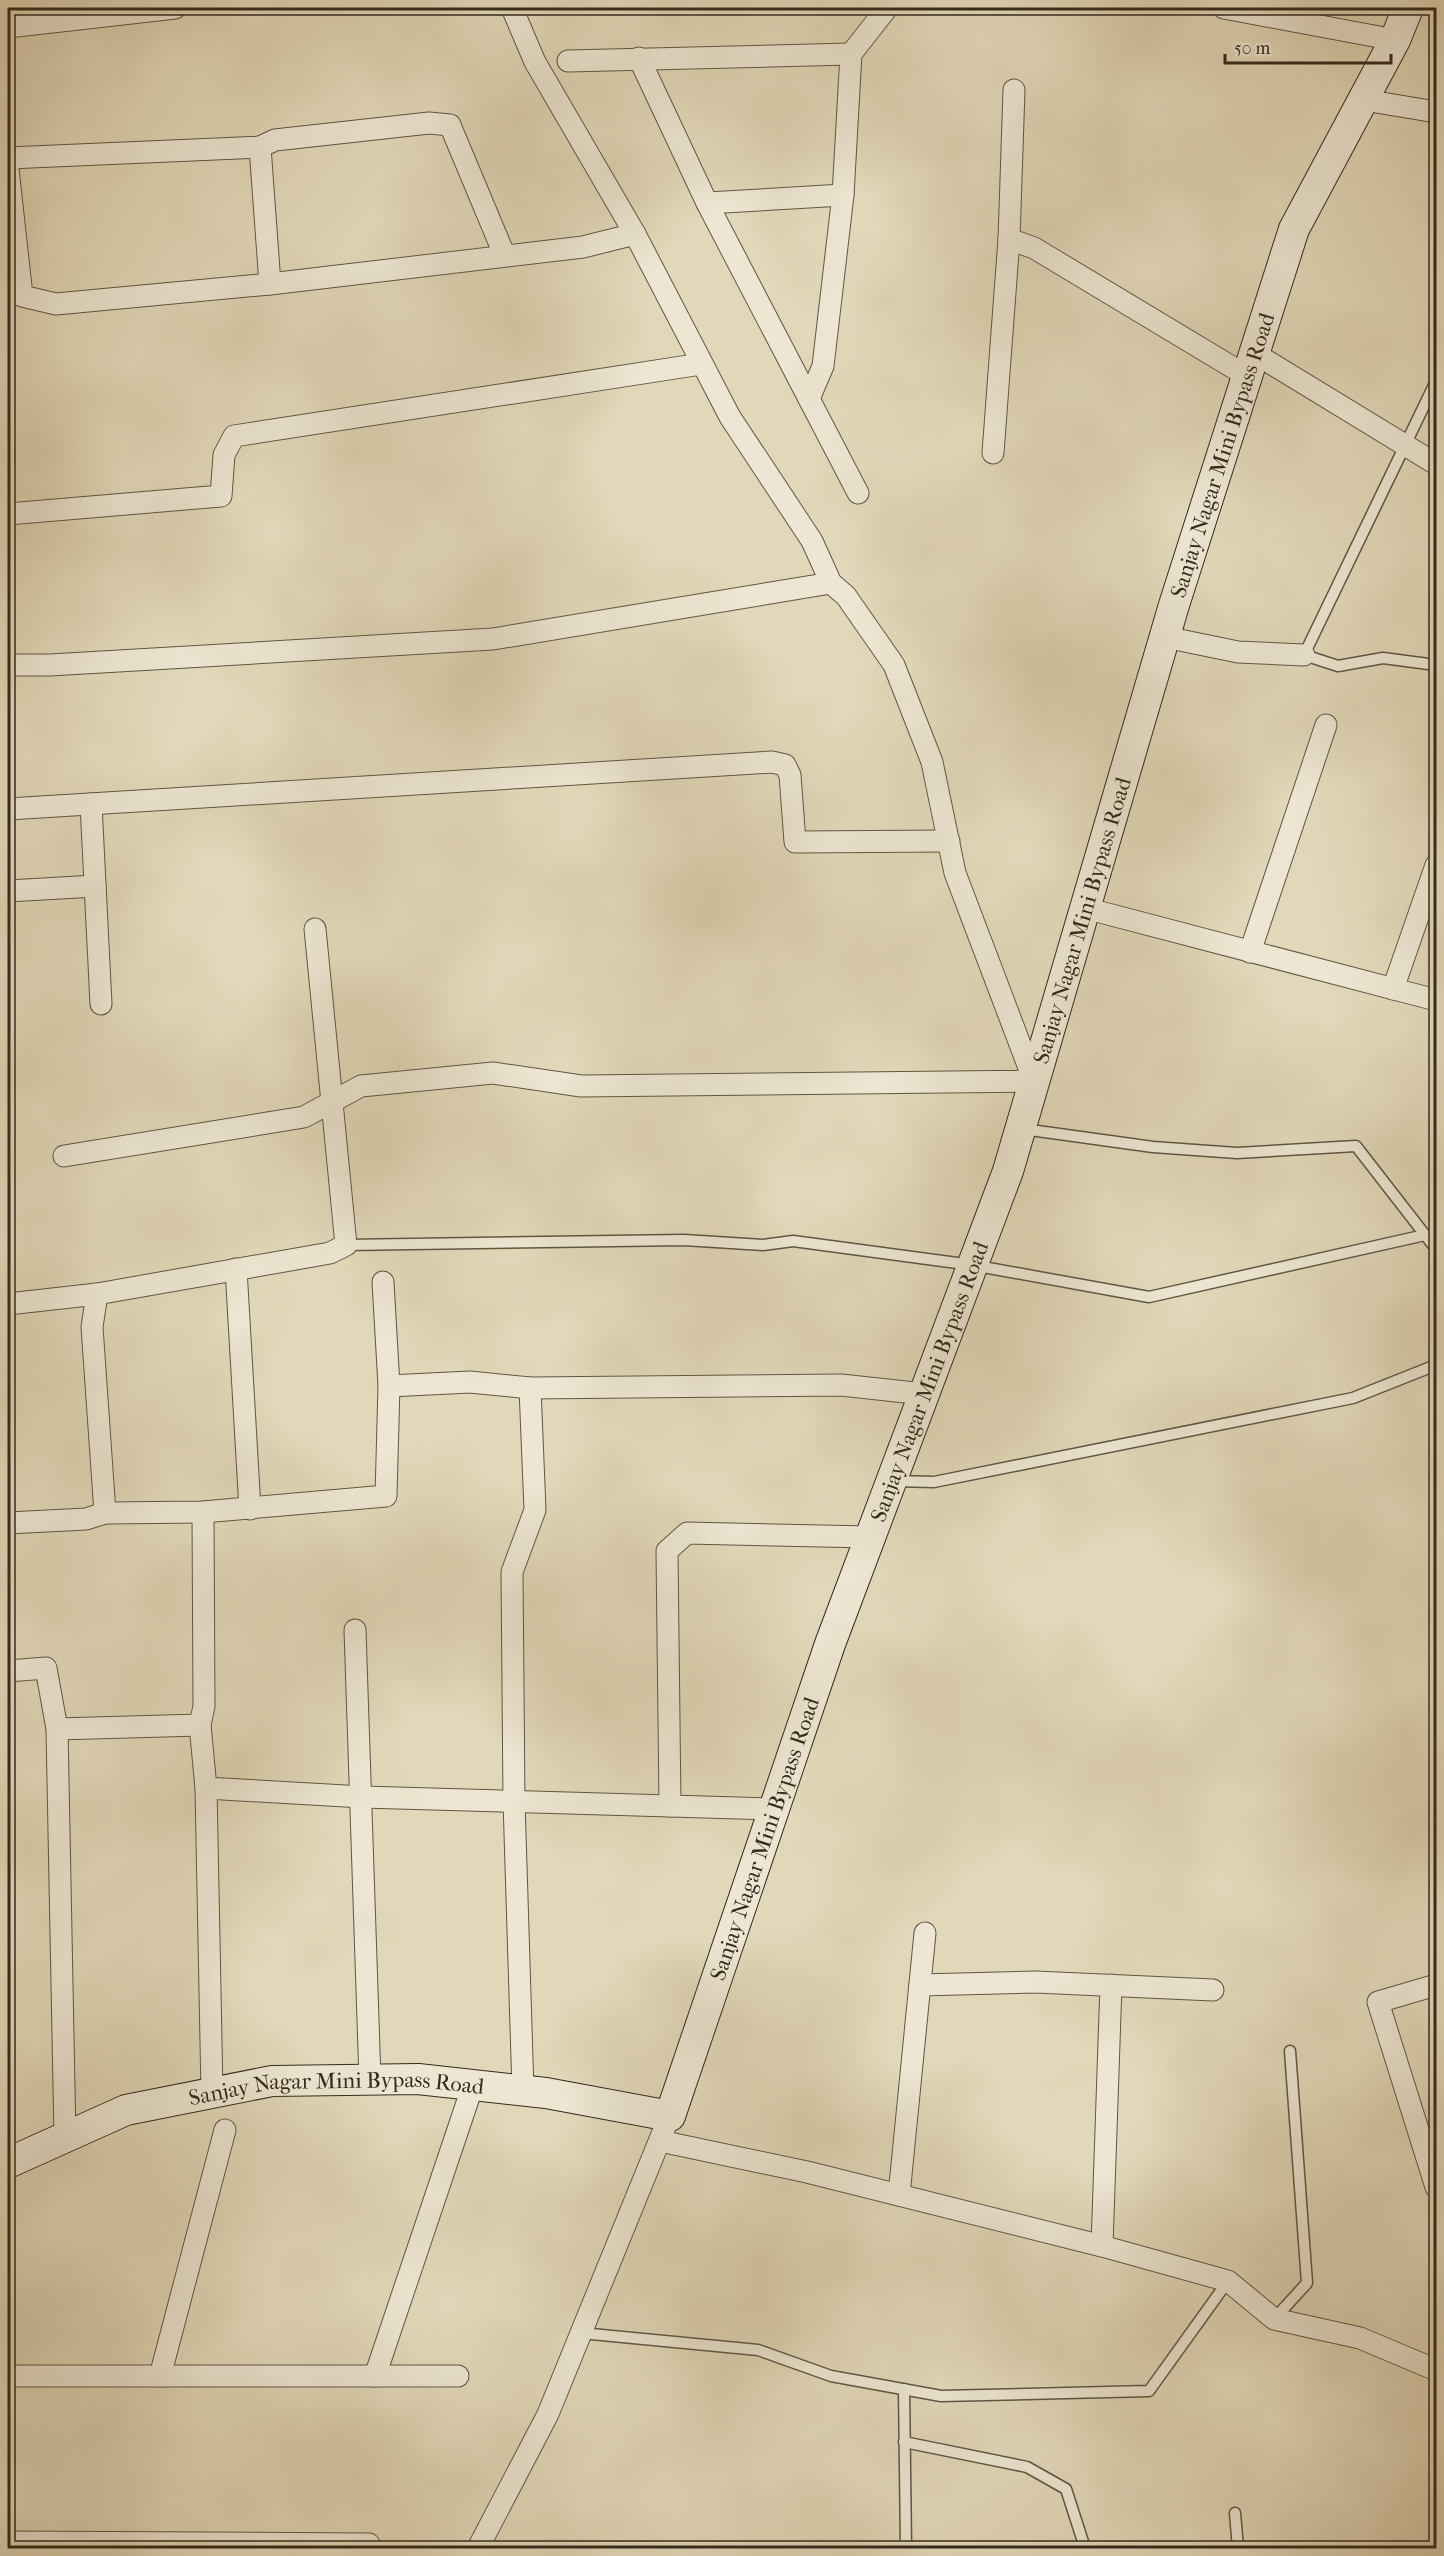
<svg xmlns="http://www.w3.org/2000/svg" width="1444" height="2556" font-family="'IM FELL French Canon',serif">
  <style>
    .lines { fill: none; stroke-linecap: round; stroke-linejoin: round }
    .lane-casing { stroke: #605644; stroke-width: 13 }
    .street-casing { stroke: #605644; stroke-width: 23 }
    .secondary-casing { stroke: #342a1d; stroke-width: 32 }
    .lane { stroke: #ece6d2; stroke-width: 10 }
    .street { stroke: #ece6d2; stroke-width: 21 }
    .secondary { stroke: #ece6d2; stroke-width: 30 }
    .labels { text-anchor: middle; stroke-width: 4.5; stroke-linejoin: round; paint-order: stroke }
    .street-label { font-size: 22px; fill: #342a1d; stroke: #ece6d2 }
  </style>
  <rect width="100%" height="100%" fill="#e2d8b9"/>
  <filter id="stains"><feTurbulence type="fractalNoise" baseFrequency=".00333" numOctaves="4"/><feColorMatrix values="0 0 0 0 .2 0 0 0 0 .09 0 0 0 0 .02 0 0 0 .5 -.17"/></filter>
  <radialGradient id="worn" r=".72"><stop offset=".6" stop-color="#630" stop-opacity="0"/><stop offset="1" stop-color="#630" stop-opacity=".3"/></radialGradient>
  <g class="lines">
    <defs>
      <g id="lane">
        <polyline points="1436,381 1304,655 1338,666 1383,658 1436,665"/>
        <polyline points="1023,1129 1153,1147 1237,1153 1356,1146 1436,1249"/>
        <polyline points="346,1245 684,1240 763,1245 793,1241 972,1265 1149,1297 1425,1235"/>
        <polyline points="894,1481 934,1482 1353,1398 1436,1365"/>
        <polyline points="1274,2319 1307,2283 1290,2051"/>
        <polyline points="581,2333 758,2350 831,2376 941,2396 1149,2391 1228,2281"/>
        <polyline points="904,2389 906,2548"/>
        <polyline points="904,2442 1027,2467 1066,2489 1085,2548"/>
        <polyline points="1235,2513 1238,2548"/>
      </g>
      <g id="street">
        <polyline points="1224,8 1395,40"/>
        <polyline points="8,27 175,8"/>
        <polyline points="639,58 707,203 858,493"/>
        <polyline points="568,61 851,54"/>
        <polyline points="1364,100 1436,112"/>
        <polyline points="260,147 270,284"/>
        <polyline points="8,158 260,147 275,140 429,123 450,125 504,254"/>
        <polyline points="8,169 22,296 56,304 270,284 583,247 635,234"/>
        <polyline points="707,203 843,195"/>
        <polyline points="1009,239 1034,248 1247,376"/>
        <polyline points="1254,353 1436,464"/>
        <polyline points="809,399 823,366 843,195 851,54 887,8"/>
        <polyline points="993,453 1009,239 1014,90"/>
        <polyline points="8,514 221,496 224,455 234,436 701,364"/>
        <polyline points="1165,637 1238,652 1304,655"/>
        <polyline points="8,665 50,665 493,639 831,583"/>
        <polyline points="91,804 101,1004"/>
        <polyline points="8,809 772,762 785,765 790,775 795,842 949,841"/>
        <polyline points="8,891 95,886"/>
        <polyline points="1085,908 1436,1000"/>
        <polyline points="1250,952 1326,725"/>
        <polyline points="1393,989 1436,865"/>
        <polyline points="64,1156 304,1117 361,1086 493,1073 581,1086 1034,1081 955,873 932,762 894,665 846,596 831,583 812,541 730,417 635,234 535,62 512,8"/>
        <polyline points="236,1269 250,1509"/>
        <polyline points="8,1304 97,1294 330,1253 346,1245 315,929"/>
        <polyline points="389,1386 470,1382 530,1388 841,1385 924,1394"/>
        <polyline points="203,1512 204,1706 200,1725 206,1788 212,2093"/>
        <polyline points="105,1513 203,1512 386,1496 389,1386 383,1282"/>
        <polyline points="8,1523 86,1519 105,1513 92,1327 97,1294"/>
        <polyline points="355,1630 370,2080"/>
        <polyline points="8,1671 46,1668 57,1729 65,2138"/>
        <polyline points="57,1729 200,1725"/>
        <polyline points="206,1788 363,1797 774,1809"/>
        <polyline points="670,1806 667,1551 687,1533 870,1537"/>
        <polyline points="920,1985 1035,1982 1213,1990"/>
        <polyline points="1436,1985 1378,2002 1436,2187"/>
        <polyline points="523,2091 514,1801 512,1572 535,1510 530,1388"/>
        <polyline points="660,2141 807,2172 1102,2246 1228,2281 1274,2319 1360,2338 1436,2370"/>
        <polyline points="899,2195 925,1933"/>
        <polyline points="1102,2246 1111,1985"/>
        <polyline points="8,2376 458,2376"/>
        <polyline points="160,2376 225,2130"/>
        <polyline points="375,2376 473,2085"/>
        <polyline points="8,2542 369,2544"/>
        <polyline points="478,2548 548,2414 665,2127"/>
      </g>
      <g id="secondary">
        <path id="s1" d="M8 2163 126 2110 272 2081 418 2079 546 2093 670 2116 830 1644 1008 1171 1174 605 1294 229 1395 40 1408 8"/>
      </g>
    </defs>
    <use href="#lane" class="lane-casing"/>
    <use href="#street" class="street-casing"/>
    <use href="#secondary" class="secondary-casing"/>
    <use href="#lane" class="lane"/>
    <use href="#street" class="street"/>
    <use href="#secondary" class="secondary"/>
  </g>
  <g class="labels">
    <g class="street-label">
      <text dy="8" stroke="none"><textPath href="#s1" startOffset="2430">Sanjay Nagar Mini Bypass Road</textPath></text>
      <text dy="8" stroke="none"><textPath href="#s1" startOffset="1944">Sanjay Nagar Mini Bypass Road</textPath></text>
      <text dy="8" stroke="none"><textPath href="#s1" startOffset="1458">Sanjay Nagar Mini Bypass Road</textPath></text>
      <text dy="8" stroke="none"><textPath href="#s1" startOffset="972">Sanjay Nagar Mini Bypass Road</textPath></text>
      <text dy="8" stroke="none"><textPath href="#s1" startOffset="342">Sanjay Nagar Mini Bypass Road</textPath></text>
    </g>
  </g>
  <rect width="1444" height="2556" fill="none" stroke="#e2d8b9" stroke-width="30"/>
  <rect x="9" y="9" width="1426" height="2538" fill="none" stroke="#342a1d" stroke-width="3"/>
  <rect x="15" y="15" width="1414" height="2526" fill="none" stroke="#342a1d" stroke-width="1.5"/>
  <path d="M1225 54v9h166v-9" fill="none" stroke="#342a1d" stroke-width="3"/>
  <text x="1234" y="54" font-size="18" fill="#342a1d" stroke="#ece6d2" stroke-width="4.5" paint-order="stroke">50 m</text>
  <rect width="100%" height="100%" filter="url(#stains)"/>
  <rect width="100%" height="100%" fill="url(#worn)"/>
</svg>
